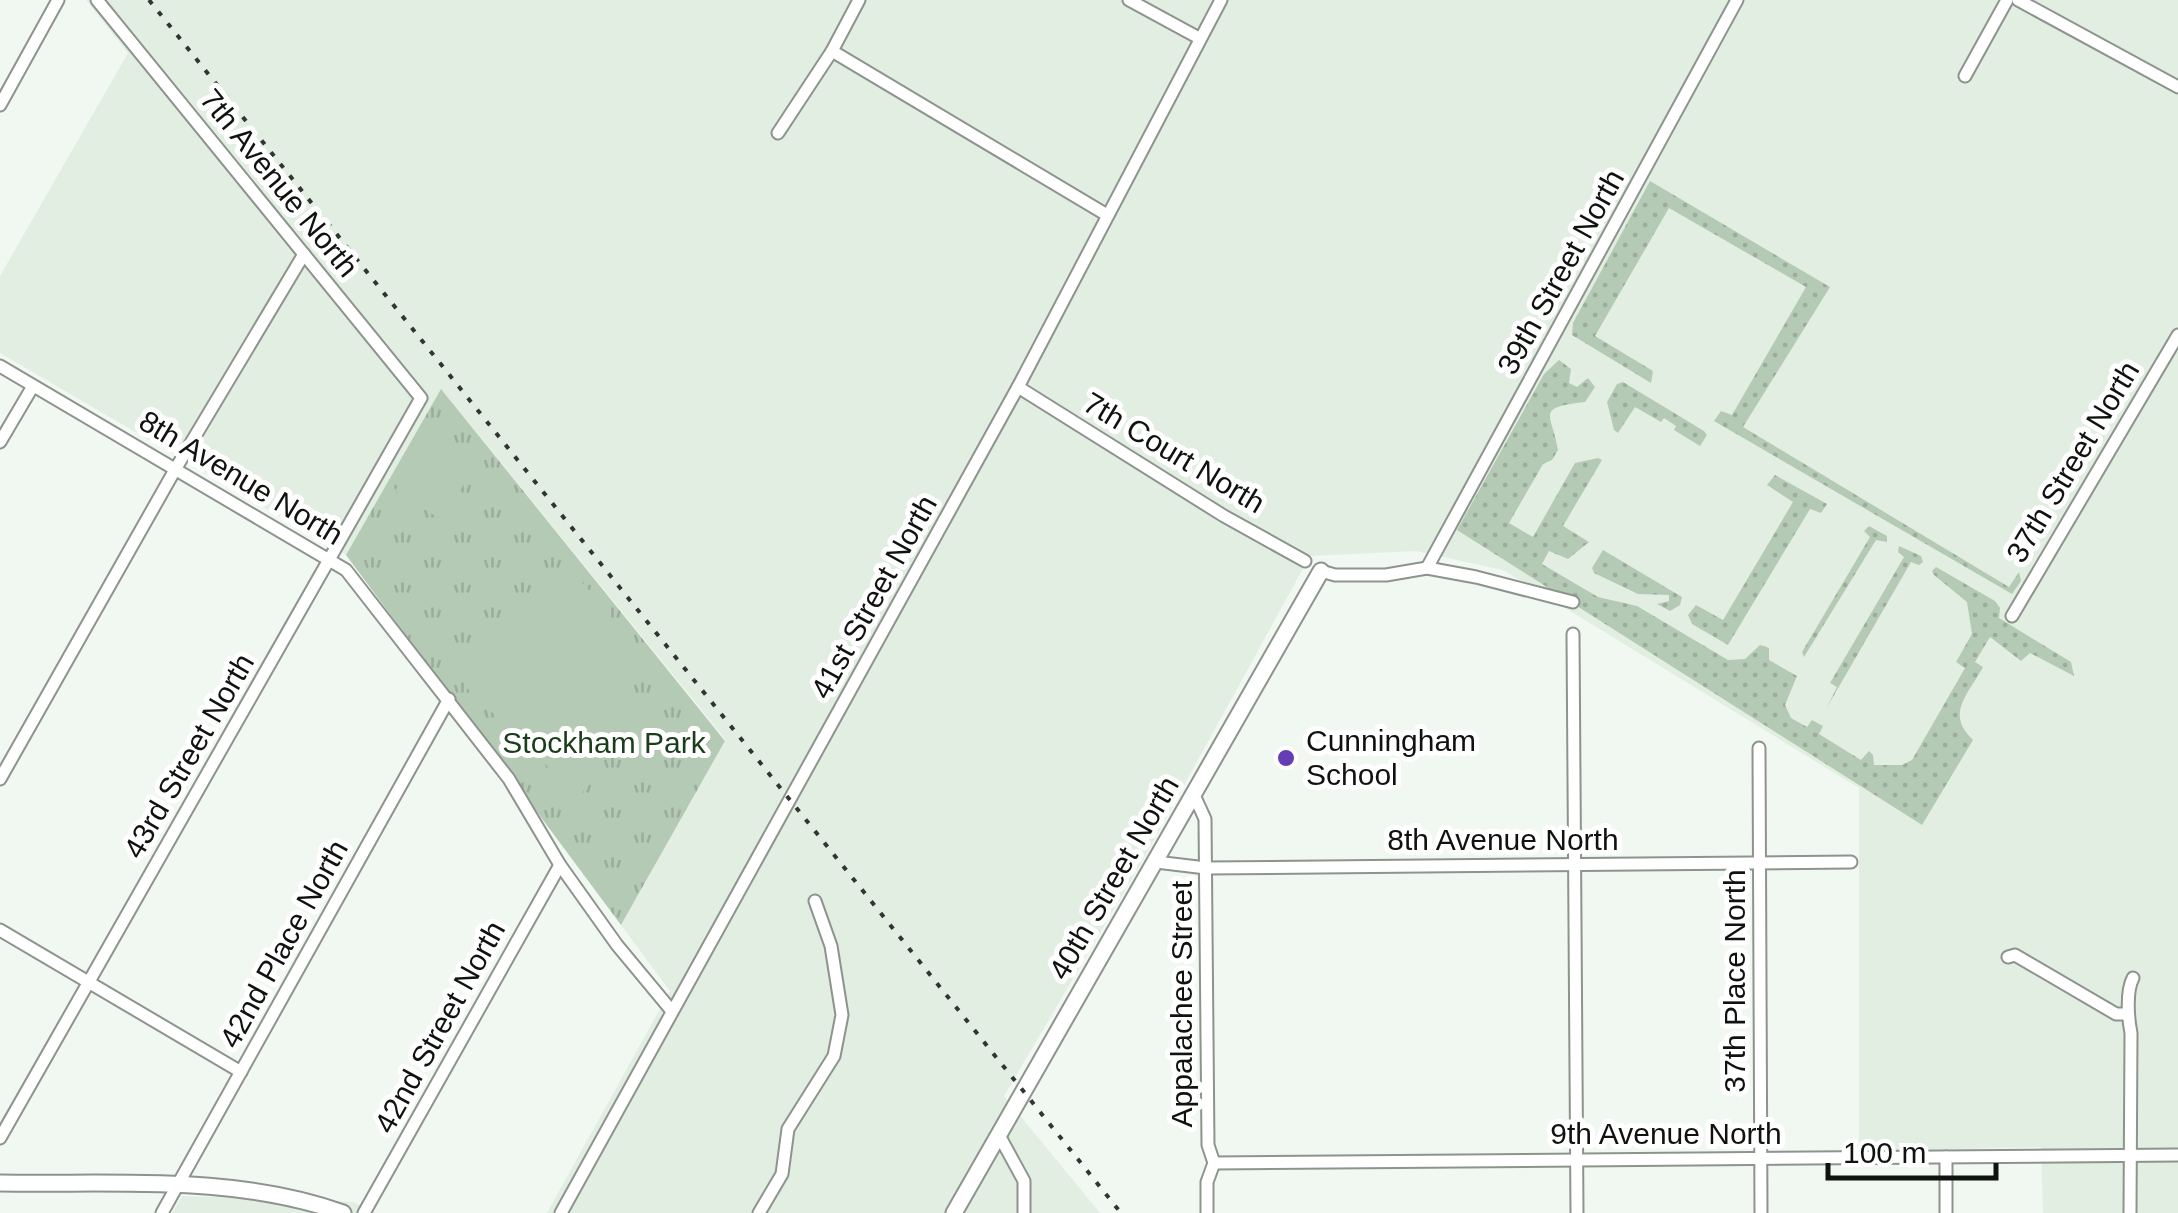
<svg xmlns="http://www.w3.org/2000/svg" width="2178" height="1213" font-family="Arial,sans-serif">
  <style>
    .built { fill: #e2eee2 }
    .grass { fill: url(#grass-dots) }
    .park { fill: url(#park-tufts) }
    .garden { fill: #b5cab4 }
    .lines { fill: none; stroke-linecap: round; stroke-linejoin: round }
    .minor-casing { stroke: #8d938d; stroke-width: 15 }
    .tertiary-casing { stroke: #8d938d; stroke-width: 19 }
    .minor { stroke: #fff; stroke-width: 11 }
    .tertiary { stroke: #fff; stroke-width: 15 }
    .rail { stroke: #323432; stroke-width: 4; stroke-dasharray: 5 10; stroke-linecap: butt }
    .poi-dot { fill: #663db5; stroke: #fff; stroke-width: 4 }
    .labels { text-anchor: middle; stroke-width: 10; stroke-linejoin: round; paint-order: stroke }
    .street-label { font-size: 30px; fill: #101210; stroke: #fff }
    .poi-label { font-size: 30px; fill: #101210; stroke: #fff; text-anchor: start }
    .park-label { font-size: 30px; fill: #1a3d1b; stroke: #fff }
  </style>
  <defs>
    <pattern id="grass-dots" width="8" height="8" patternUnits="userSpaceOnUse" patternTransform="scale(2.5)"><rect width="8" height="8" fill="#b5cab4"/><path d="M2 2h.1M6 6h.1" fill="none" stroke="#9bac9a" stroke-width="1.8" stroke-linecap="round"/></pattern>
    <pattern id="park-tufts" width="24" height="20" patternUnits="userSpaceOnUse" patternTransform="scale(2.5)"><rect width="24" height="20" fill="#b5cab4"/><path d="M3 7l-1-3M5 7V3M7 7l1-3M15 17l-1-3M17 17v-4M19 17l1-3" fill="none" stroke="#9bac9a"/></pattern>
  </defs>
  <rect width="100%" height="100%" fill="#f1f7f1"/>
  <g class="built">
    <polygon points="86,0 2178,0 2178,1213 2043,1213 2041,1147 1859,1151 1859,788 1503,570 1416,551 1310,556 1144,858 1004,1096 1100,1213 547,1213 670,991 621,925 726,740 442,390 346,555 0,353 0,276 128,53"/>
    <polygon points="182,1196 354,1202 375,1213 172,1213"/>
  </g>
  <g class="grass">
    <polygon points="1650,181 1830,287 1743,427 2009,587 2019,572 2021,581 2012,594 1714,421 1721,411 1732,415 1806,287 1669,208 1595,336 1653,371 1651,383 1572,335 1573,323"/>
    <path d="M1559 360 1571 369 1569 383 1577 387 1588 378 1595 387 1585 402C1534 408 1552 413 1558 450L1552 460 1543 464 1509 523 1533 537 1575 463 1598 458 1602 460 1563 526 1589 542 1568 559 1549 551 1542 564 1598 597 1637 606 1728 660 1745 659 1760 645 1769 648V660L1797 676 1785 705 1791 718 1807 727 1812 720 1823 726 1819 734 1861 760 1869 751 1873 755 1874 765H1902L1912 760 1965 668 1956 662 1972 634 1967 602 1934 575 1932 571 1936 567 1995 601 2000 608 1999 618 2071 662 2074 676 2030 653 2021 661 1990 637 1975 662 1983 667C1968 695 1945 714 1973 740L1922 825 1457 530 1544 374Z"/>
    <polygon points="1623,382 1704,431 1707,435 1700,446 1674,430 1676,426 1664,418 1661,422 1635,407 1618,433 1614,430 1607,402 1617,384"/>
    <polygon points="1775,475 1827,504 1821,513 1810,509 1728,645 1692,624 1688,615 1696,605 1723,620 1793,502 1767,485"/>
    <polygon points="1869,526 1887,536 1887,542 1876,540 1804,657 1802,652 1870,537 1864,531"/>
    <polygon points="1899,546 1921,556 1923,562 1919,565 1911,562 1826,709 1837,687 1830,683 1904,557 1898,552"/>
    <polygon points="1603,550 1682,597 1680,605 1670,611 1657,604 1669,601 1669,595 1638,594 1594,573 1592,568"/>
  </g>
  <polygon class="park" points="441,389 725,741 621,925 346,555"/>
  <g class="garden">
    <polygon points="426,439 474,468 442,520 395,491"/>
    <path d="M569 568C583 585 604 603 614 622 644 679 615 752 579 797L468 689V675Z"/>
  </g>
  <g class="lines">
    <defs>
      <g id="minor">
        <polyline points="1129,0 1199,38"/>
        <polyline points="2018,0 2178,87"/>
        <polyline points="832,51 1107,215"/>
        <polyline points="1965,76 2007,0"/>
        <polyline points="0,105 58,0"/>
        <polyline points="778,133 832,51 859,0"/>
        <polyline points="0,366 346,570 509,779 560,865 617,945 671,1010"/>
        <polyline points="1018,387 1224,516 1305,561"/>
        <polyline points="0,442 33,386"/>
        <polyline points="1427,568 1737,0"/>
        <polyline points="1321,571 1335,575 1386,575 1427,568 1476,577 1573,602"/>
        <polyline points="2012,616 2178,335"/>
        <polyline points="1573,634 1577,1213"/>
        <polyline points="1759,748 1761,1213"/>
        <polyline points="0,779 176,468 304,254"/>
        <polyline points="1194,795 1205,819 1208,1145 1214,1163 1207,1182 1207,1213"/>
        <polyline points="1156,862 1206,868 1851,862"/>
        <polyline points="0,930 241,1072"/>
        <polyline points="2008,957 2015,955 2116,1014 2126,1014"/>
        <polyline points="1000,1137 1024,1181 1024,1213"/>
        <polyline points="0,1138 421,398 97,0"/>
        <polyline points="1214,1163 2178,1155"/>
        <polyline points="162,1213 449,699"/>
        <polyline points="364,1213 560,865"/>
        <polyline points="561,1213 1018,387 1221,0"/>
        <polyline points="759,1213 782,1174 788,1129 834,1056 842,1015 831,946 815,901"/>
        <polyline points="1946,1213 1946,1157"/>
        <path d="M2130 1213 2131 1033C2128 1018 2126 991 2133 978"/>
      </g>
      <g id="tertiary">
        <path d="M0 1183C113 1185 235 1174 343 1213"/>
        <polyline points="954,1213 1321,571"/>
      </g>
    </defs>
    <use href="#minor" class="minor-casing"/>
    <use href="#tertiary" class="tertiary-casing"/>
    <use href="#minor" class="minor"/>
    <use href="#tertiary" class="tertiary"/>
    <polyline class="rail" points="149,0 1121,1213"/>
  </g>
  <circle class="poi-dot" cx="1286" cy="758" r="10"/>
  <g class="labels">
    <g class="street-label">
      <text transform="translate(279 183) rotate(51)" y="10">7th Avenue North</text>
      <text transform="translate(1561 272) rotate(-61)" y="10">39th Street North</text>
      <text transform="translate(1174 453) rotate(31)" y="10">7th Court North</text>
      <text transform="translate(2073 462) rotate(-59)" y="10">37th Street North</text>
      <text transform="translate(241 478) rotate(31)" y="10">8th Avenue North</text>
      <text transform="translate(874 597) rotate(-61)" y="10">41st Street North</text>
      <text transform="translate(189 756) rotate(-60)" y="10">43rd Street North</text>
      <text x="1503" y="850">8th Avenue North</text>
      <text transform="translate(1114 878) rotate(-60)" y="10">40th Street North</text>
      <text transform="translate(284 944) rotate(-61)" y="10">42nd Place North</text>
      <text transform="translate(1735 981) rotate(-90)" y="10">37th Place North</text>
      <text transform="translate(1182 1004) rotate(-90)" y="10">Appalachee Street</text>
      <text transform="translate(440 1027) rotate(-61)" y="10">42nd Street North</text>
      <text x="1666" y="1144">9th Avenue North</text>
    </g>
    <g class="poi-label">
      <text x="1306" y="751">Cunningham<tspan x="1306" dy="34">School</tspan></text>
    </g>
    <g class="park-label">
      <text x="604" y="753">Stockham Park</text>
    </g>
  </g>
  <path d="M1828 1163v15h168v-15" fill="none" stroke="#101210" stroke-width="5"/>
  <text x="1843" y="1163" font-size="30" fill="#101210" stroke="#ffffff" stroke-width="8" paint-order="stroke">100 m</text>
</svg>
